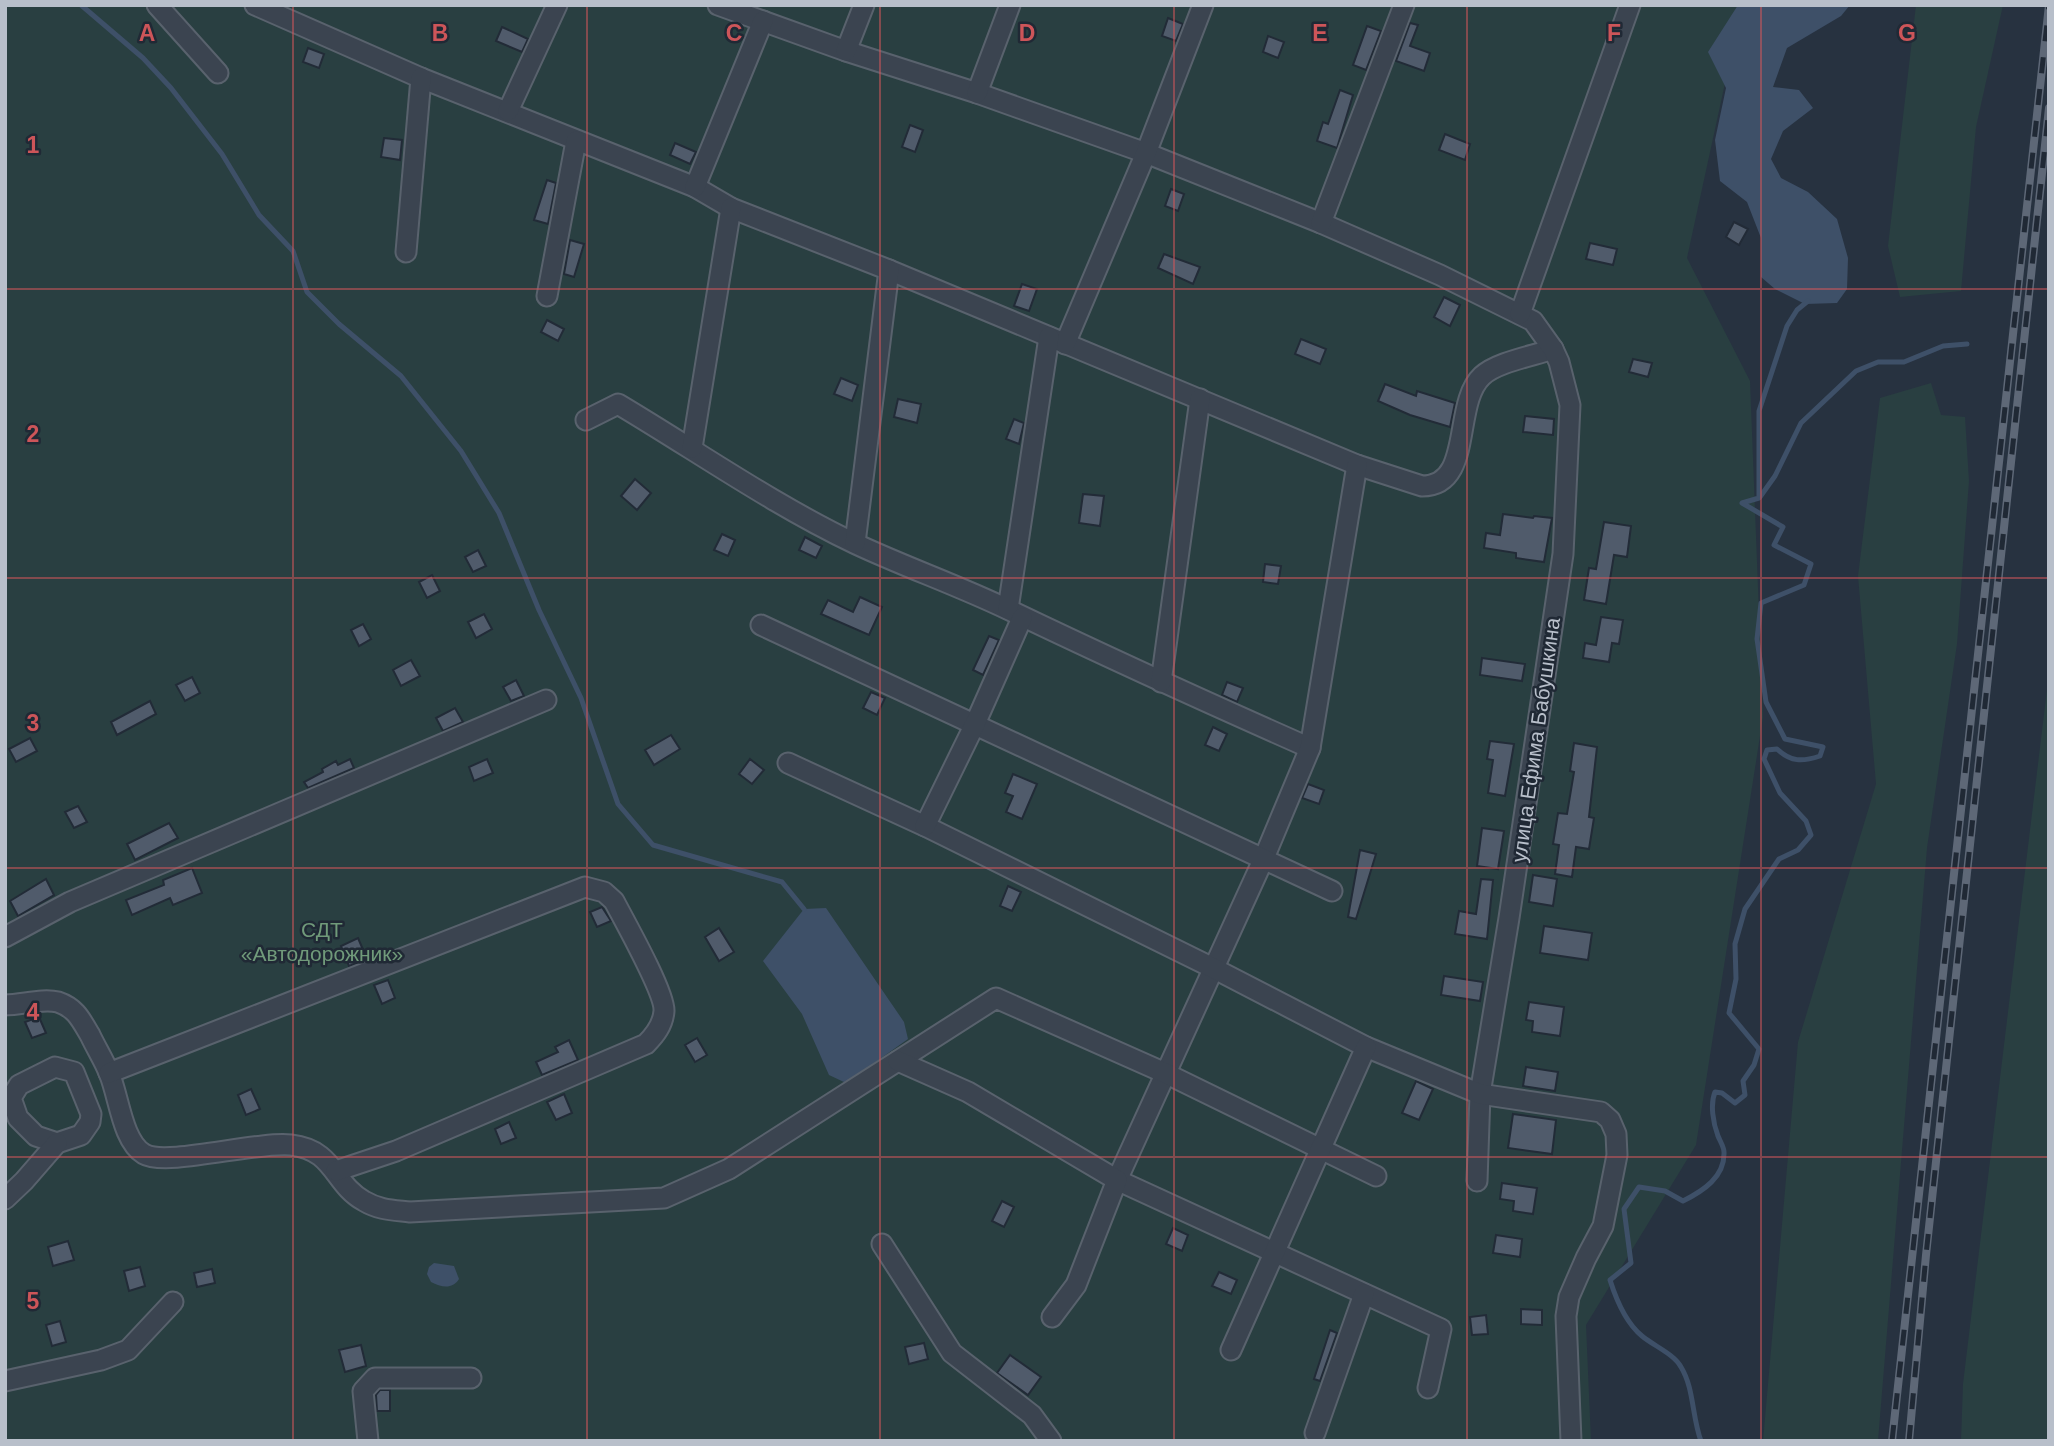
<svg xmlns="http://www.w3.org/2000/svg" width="2054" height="1446" font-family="Helvetica,sans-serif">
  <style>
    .green { fill: #293f41 }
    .water { fill: #3e5068 }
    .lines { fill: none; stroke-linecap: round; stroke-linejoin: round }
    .stream { stroke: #3e5068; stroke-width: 5 }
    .building { fill: #505b6b; stroke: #222b37; stroke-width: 2 }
    .minor-casing { stroke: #59626d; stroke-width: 23 }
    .minor { stroke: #3b4450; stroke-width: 19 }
    .rail-casing { stroke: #5e6877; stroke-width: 8 }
    .rail { stroke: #202935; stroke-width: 5; stroke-dasharray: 16; stroke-linecap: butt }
    .grid { fill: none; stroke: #cd5559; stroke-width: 2; stroke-opacity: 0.55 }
    .labels { text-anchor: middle; stroke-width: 5; stroke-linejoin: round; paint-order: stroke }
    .street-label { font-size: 21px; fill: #b8bfca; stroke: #202935 }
    .park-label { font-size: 21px; fill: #709a7a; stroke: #202935 }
    .grid-label { font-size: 23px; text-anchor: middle; font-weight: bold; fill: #cd5559; stroke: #202935; stroke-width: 5; stroke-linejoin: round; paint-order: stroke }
  </style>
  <rect width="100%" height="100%" fill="#273240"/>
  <g class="green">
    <polygon points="5,5 1742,5 1687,258 1750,381 1763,717 1696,1145 1586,1325 1591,1441 5,1441"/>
    <polygon points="1916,5 2003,5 1976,127 1961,291 1900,297 1888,246"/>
    <polygon points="1931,383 1941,415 1965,417 1969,481 1957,644 1927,848 1878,1441 1763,1441 1798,1042 1876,784 1858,576 1880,398"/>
    <polygon points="2049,673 2049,1441 1961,1441 1963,1384"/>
  </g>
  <g class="water">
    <polygon points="1738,5 1850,5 1841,16 1787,48 1773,87 1799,90 1813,108 1783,131 1771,159 1781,178 1808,192 1837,219 1848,258 1847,289 1837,303 1805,304 1775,289 1761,277 1761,238 1747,202 1720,181 1715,140 1726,88 1708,52"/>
    <polygon points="826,908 904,1022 908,1039 846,1083 829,1075 802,1014 763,961 804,909"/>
    <path d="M434 1263 454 1266 459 1279C452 1290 441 1287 431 1282L427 1274 429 1267Z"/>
  </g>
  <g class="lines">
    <g class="stream">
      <polyline points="81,5 143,58 171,88 222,154 259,215 293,251 307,292 339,324 401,376 461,451 499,513 539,610 581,698 618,804 653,845 782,882 804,909"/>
      <polyline points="1760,497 1775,476 1801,423 1856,371 1878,362 1904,362 1943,346 1967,344"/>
      <path d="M1701 1441C1692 1417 1694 1388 1681 1367 1674 1354 1654 1346 1642 1336 1626 1323 1616 1299 1610 1280L1631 1263 1624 1209 1639 1187 1665 1191 1683 1201C1703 1191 1725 1177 1724 1152 1724 1147 1720 1141 1718 1136 1713 1123 1710 1104 1715 1092L1722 1093 1735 1103 1745 1095 1743 1081 1754 1065 1759 1049 1729 1013 1736 979 1735 944 1745 909 1779 859 1798 850 1811 835 1806 821 1780 793 1764 759 1767 750 1777 749C1791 762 1802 762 1820 756L1823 747 1785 739 1766 702 1757 639 1761 603 1804 585 1811 564 1774 545 1783 527 1742 503 1759 498V411L1787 326 1797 310 1808 301"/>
    </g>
  </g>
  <g class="building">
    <polygon points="1168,18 1183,24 1176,41 1162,36"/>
    <polygon points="1410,23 1418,25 1410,46 1430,53 1424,71 1396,61"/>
    <polygon points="1367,26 1381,31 1366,70 1353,65"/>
    <polygon points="502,27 528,39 522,52 496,41"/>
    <polygon points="1268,36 1284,42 1278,58 1263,52"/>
    <polygon points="308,48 324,54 319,68 303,62"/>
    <polygon points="1340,90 1353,95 1337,148 1317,141 1323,122 1328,124"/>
    <polygon points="910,125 923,130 915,152 902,147"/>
    <polygon points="1445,134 1470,144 1465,160 1439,150"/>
    <polygon points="384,138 402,140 400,160 381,157"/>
    <polygon points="675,143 696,152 690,164 670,155"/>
    <polygon points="547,180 556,183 548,224 534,220"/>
    <polygon points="1171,189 1184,194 1178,211 1165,206"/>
    <polygon points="1734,222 1748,229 1739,245 1726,237"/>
    <polygon points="570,240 584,244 574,277 564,274"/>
    <polygon points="1590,243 1617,249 1613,265 1586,259"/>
    <polygon points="1164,254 1200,267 1193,284 1158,268"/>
    <polygon points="1022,284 1037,289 1029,311 1014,306"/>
    <polygon points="1444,297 1460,305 1450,326 1434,317"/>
    <polygon points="547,320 564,329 558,341 541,332"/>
    <polygon points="1301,339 1326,349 1320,364 1295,354"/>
    <polygon points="1633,359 1652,363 1648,377 1629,372"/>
    <polygon points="841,378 858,385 852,401 834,394"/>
    <polygon points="1385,384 1416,396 1417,391 1455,403 1450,427 1410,415 1378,401"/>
    <polygon points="898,399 921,404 917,423 894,417"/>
    <polygon points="1525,416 1554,419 1553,435 1523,432"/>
    <polygon points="1014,419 1024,423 1019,444 1006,439"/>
    <polygon points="635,479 651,493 637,510 621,496"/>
    <polygon points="1083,494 1104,496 1100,526 1079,523"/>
    <polygon points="1503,514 1533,518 1534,516 1552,518 1544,562 1516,558 1516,553 1484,548 1486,533 1500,535"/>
    <polygon points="1604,522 1631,526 1627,557 1614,555 1606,604 1584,600 1589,568 1596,569"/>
    <polygon points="722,534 735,540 728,556 714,550"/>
    <polygon points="805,537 822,546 816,558 799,550"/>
    <polygon points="478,550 486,566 473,572 465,557"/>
    <polygon points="1265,564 1281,566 1278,584 1263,582"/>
    <polygon points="432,575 440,591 427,598 419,582"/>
    <polygon points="860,597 882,607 869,635 821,614 828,600 853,612"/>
    <polygon points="484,614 492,629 476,638 468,622"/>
    <polygon points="1601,617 1623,620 1619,644 1612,643 1609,662 1583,658 1585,643 1596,645"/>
    <polygon points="363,624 371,639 359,646 351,630"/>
    <polygon points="989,636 999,640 983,675 973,670"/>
    <polygon points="1482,658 1525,664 1522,681 1480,675"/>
    <polygon points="411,660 420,676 401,686 393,670"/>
    <polygon points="192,677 200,693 185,701 176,685"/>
    <polygon points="516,680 524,696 511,701 503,687"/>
    <polygon points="1227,682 1243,688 1237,702 1222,695"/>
    <polygon points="871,692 885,698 877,715 863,708"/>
    <polygon points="150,701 156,714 117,735 111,722"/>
    <polygon points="455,708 463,722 443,731 436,718"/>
    <polygon points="1213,727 1227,734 1219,751 1205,745"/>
    <polygon points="671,735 680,749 654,765 645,750"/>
    <polygon points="30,738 37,751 16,762 9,749"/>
    <polygon points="1490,741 1514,744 1505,796 1488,793 1493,760 1487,759"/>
    <polygon points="1574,743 1597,747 1589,817 1594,818 1589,849 1576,847 1572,877 1555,874 1559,845 1553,844 1558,813 1567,814 1574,772 1570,771"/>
    <polygon points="350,759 354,768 308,788 304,782 323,772 322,769 336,761 338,765"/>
    <polygon points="487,759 493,773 474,781 469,767"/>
    <polygon points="750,759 764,770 752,784 739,774"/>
    <polygon points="1013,774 1037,784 1022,819 1006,812 1013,796 1005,793"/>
    <polygon points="1308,784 1324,790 1319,804 1302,798"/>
    <polygon points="78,806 87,822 74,828 65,812"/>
    <polygon points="169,823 178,838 135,860 127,844"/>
    <polygon points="1482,828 1504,831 1498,869 1477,866"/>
    <polygon points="1360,850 1376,854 1356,919 1348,917"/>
    <polygon points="192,868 202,893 173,905 170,898 132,915 126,900 164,885 163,880"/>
    <polygon points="1533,875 1557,879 1553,906 1529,902"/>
    <polygon points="46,879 54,895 18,916 10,901"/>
    <polygon points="1481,879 1493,880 1487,939 1455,934 1459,911 1476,914"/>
    <polygon points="1008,886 1021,892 1012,911 1000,906"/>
    <polygon points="602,907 611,921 597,927 590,912"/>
    <polygon points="1544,926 1592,933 1588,960 1540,953"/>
    <polygon points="719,928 734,952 719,961 705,937"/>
    <polygon points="358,938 367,959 349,966 341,946"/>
    <polygon points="1444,976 1483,982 1480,1001 1441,995"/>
    <polygon points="388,980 395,998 382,1004 374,985"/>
    <polygon points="1529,1002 1564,1007 1560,1036 1532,1032 1533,1021 1526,1020"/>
    <polygon points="39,1017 46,1033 32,1038 25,1022"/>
    <polygon points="697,1038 707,1055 695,1062 685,1045"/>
    <polygon points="569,1040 578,1060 542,1075 536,1062 558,1052 555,1047"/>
    <polygon points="1526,1067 1558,1072 1555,1091 1523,1086"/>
    <polygon points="1416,1081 1433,1089 1419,1120 1402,1113"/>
    <polygon points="251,1089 260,1109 246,1115 238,1095"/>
    <polygon points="564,1094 572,1113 556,1120 547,1102"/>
    <polygon points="1513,1114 1556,1120 1552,1154 1508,1148"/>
    <polygon points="509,1122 516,1138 501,1144 495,1129"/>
    <polygon points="1502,1183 1537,1188 1533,1214 1513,1211 1514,1201 1500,1199"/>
    <polygon points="1002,1201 1014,1207 1004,1227 992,1221"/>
    <polygon points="1173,1228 1188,1235 1182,1251 1166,1244"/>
    <polygon points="1496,1235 1522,1239 1520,1257 1493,1253"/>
    <polygon points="68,1241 74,1260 53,1266 48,1247"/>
    <polygon points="140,1267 145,1286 129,1291 124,1271"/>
    <polygon points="212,1269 215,1283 197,1287 194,1273"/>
    <polygon points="1219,1272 1237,1280 1231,1294 1212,1286"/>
    <polygon points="1521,1309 1542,1310 1542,1325 1521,1324"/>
    <polygon points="1486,1315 1488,1334 1472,1335 1470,1317"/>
    <polygon points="60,1321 66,1342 52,1346 46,1325"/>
    <polygon points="1330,1330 1337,1333 1320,1381 1314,1379"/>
    <polygon points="924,1343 928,1359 909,1364 905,1347"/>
    <polygon points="361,1345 366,1366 345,1372 339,1350"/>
    <polygon points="1010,1355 1041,1377 1028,1395 997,1373"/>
    <polygon points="380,1390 390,1390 390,1411 377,1411 376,1395"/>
  </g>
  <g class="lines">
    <defs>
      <g id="minor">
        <polyline points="157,5 218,73"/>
        <path d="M255 5 421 78 695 187 731 208 889 270 1357 465 1422 486C1474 486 1452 404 1482 376 1497 362 1533 356 1553 349"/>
        <polyline points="718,5 846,51 977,93 1146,153 1321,223 1440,275 1533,321 1553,349 1559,362 1570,405 1563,554 1509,918 1480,1094 1477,1181"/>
        <polyline points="846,51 864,5"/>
        <polyline points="977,93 1010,5"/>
        <polyline points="508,111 557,5"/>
        <polyline points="695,187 763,21"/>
        <polyline points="1321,223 1404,5"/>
        <polyline points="406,252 421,78"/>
        <polyline points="547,296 576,141"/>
        <polyline points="1520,314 1630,5"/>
        <polyline points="1065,344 1146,153 1203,5"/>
        <path d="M586 420 618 404C697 451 772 504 856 544 905 567 957 585 1007 609 1107 657 1208 703 1310 748"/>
        <polyline points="692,448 731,208"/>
        <polyline points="1357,465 1310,748 1264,858 1117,1180 1441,1329 1428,1388"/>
        <polyline points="855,543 889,270"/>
        <polyline points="1008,609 1049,337"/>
        <polyline points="761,625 1332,891"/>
        <polyline points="1161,682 1200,399"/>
        <polyline points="788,763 925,826 1213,968 1366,1047 1480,1094 1601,1112 1610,1120 1616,1134 1617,1155 1603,1226 1586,1258 1569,1297 1566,1316 1571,1441"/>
        <polyline points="925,826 975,724 1022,618"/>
        <polyline points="5,937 70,902 546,700"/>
        <path d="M5 1005C22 1005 42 998 58 1002 76 1008 81 1020 90 1035 96 1048 104 1060 109 1073 119 1096 122 1141 144 1154 166 1167 257 1141 291 1145 335 1150 333 1184 364 1201 379 1210 393 1210 410 1212L664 1198 729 1169 996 998 1165 1073 1376 1176"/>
        <polyline points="898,1061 968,1092 1117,1180 1076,1285 1052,1317"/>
        <polygon points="55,1067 74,1072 91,1114 90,1122 81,1135 57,1143 36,1136 18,1118 11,1098 19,1085"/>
        <path d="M109 1073 585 887 604 892 614 901C625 922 665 993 664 1011 663 1025 655 1035 646 1044L396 1151 336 1171"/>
        <polyline points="5,1199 24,1181 57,1143"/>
        <polyline points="882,1244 952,1353 1032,1415 1051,1441"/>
        <polyline points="1231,1350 1366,1047"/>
        <polyline points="5,1381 101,1360 128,1350 173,1302"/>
        <polyline points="1315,1433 1364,1294"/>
        <polyline points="368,1441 363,1391 375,1378 471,1378"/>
      </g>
    </defs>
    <use href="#minor" class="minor-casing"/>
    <use href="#minor" class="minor"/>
    <defs>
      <g id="rail">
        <polyline points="1892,1441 2049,5"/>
        <polyline points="1909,1441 1926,1255 2049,108"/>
      </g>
    </defs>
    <use href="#rail" class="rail-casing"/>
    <use href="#rail" class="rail"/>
  </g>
  <path class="grid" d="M293 5V1441M587 5V1441M880 5V1441M1174 5V1441M1467 5V1441M1761 5V1441M5 289H2049M5 578H2049M5 868H2049M5 1157H2049"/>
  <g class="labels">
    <g class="street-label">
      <text transform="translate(1536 740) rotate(-82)" y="7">улица Ефима Бабушкина</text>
    </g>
    <g class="park-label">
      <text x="322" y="937">СДТ<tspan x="322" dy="24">«Автодорожник»</tspan></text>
    </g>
  </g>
  <g class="grid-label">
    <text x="147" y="41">A</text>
    <text x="440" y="41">B</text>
    <text x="734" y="41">C</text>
    <text x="1027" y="41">D</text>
    <text x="1320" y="41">E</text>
    <text x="1614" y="41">F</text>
    <text x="1907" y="41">G</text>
    <text x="33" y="153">1</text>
    <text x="33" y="442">2</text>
    <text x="33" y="731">3</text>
    <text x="33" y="1020">4</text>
    <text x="33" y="1309">5</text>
  </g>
  <rect width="2054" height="1446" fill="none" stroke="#b8bfca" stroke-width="14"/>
</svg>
